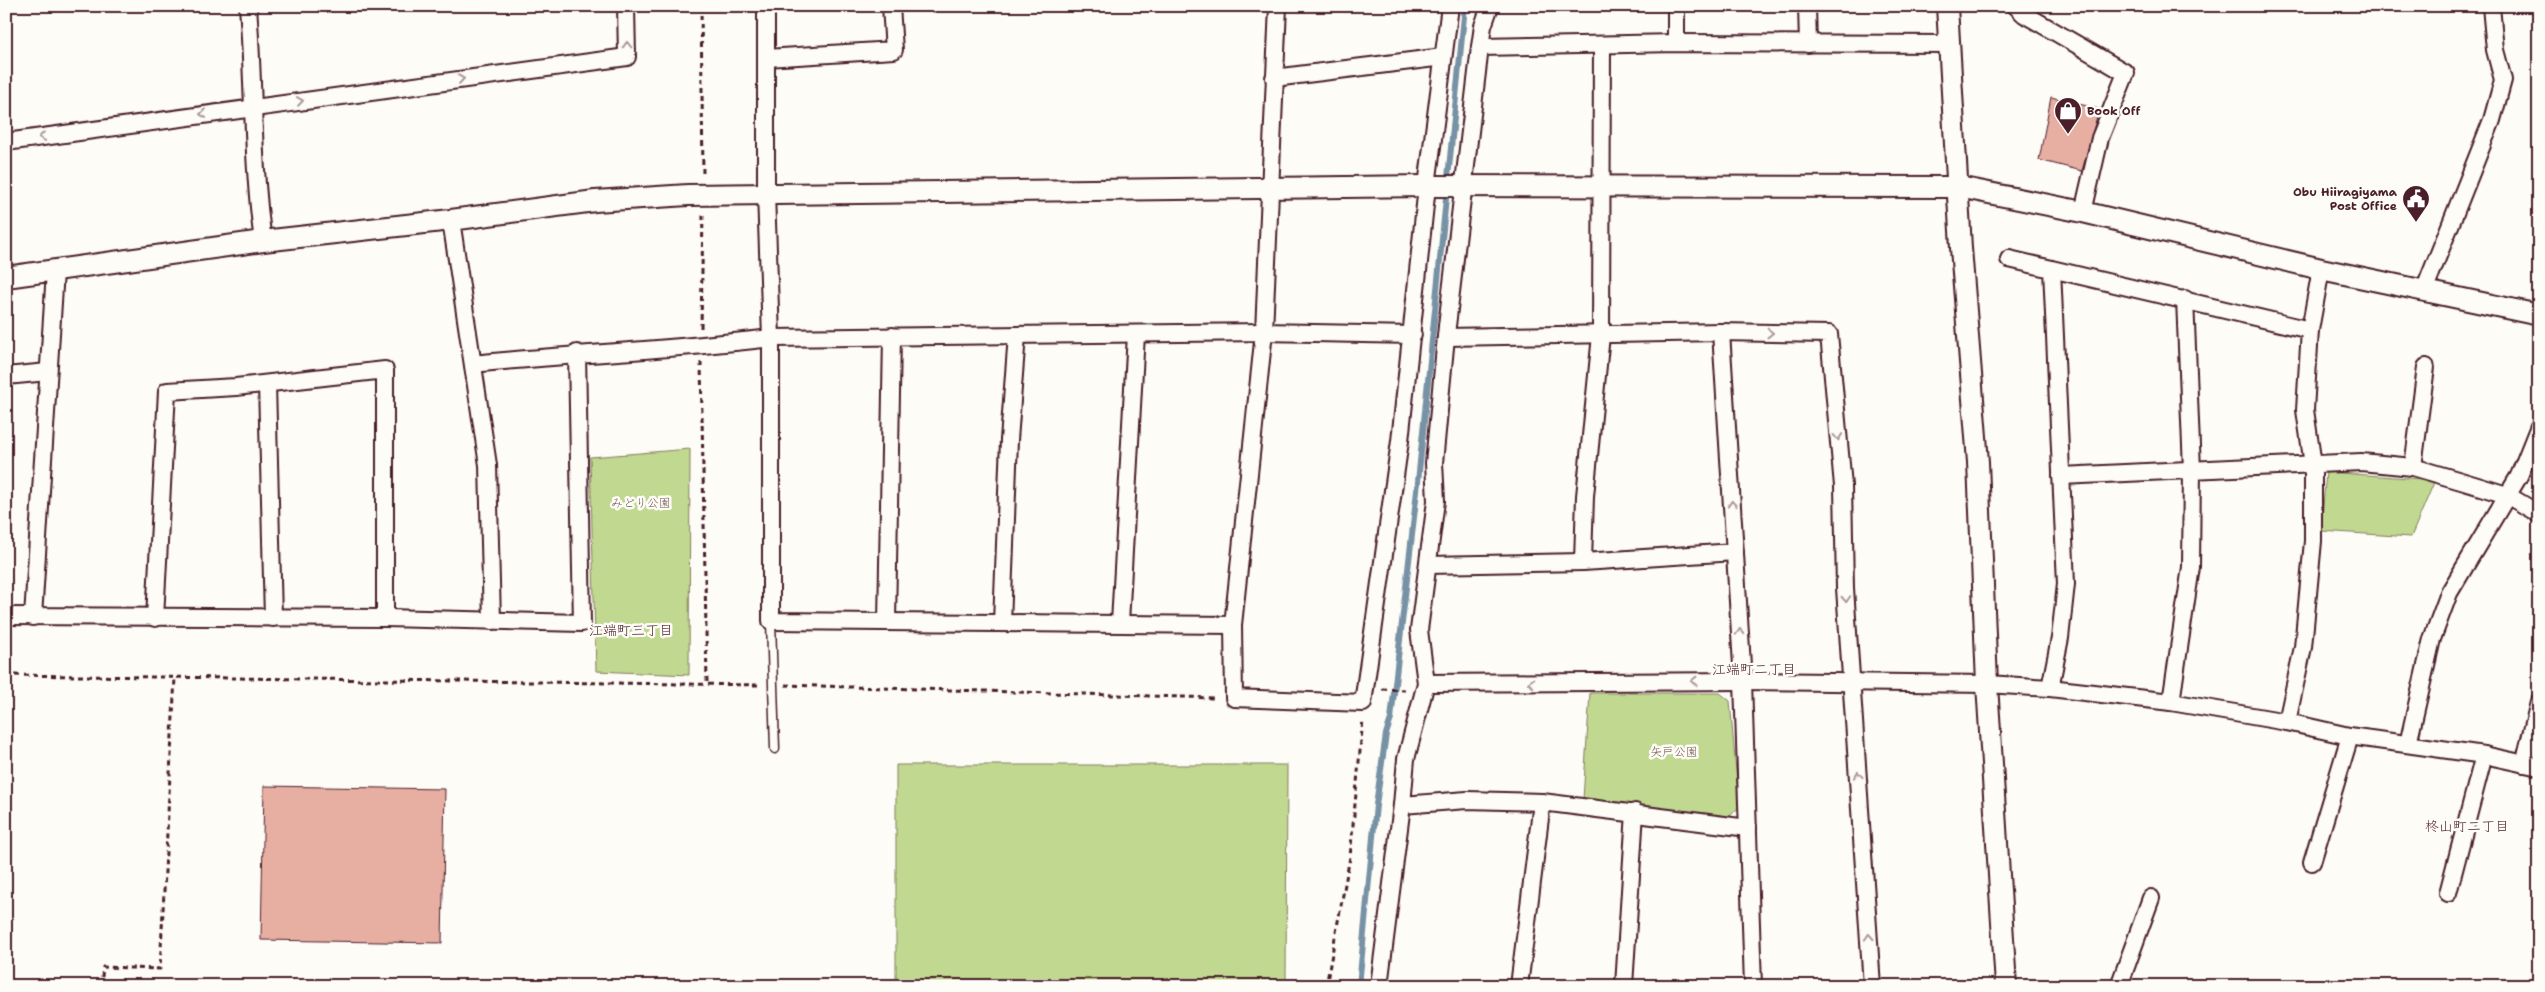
<svg xmlns="http://www.w3.org/2000/svg" width="2545" height="992" font-family="'Shantell Sans','Klee One',sans-serif">
  <style>
    .green { fill: #c0d88f; stroke: #857c5d }
    .lines { fill: none; stroke-linecap: round; stroke-linejoin: round }
    .stream { stroke: #7791a5; stroke-width: 6 }
    .building { fill: #e7aea2; stroke: #4a1f2b }
    .service-casing { stroke: #4a1f2b; stroke-width: 11 }
    .minor-casing { stroke: #4a1f2b; stroke-width: 20 }
    .tertiary-casing { stroke: #4a1f2b; stroke-width: 24 }
    .path { stroke: #4a1f2b; stroke-width: 3; stroke-dasharray: 5 4; stroke-linecap: butt }
    .service { stroke: #fdfcf7; stroke-width: 8 }
    .minor { stroke: #fdfcf7; stroke-width: 16 }
    .tertiary { stroke: #fdfcf7; stroke-width: 20 }
    .oneway { stroke: #ac999b }
    .labels { text-anchor: middle; stroke-width: 5; stroke-linejoin: round; paint-order: stroke }
    .poi-label { font-size: 12px; font-weight: bold; fill: #4a1f2b; stroke: #fdfcf7; text-anchor: start }
    .park-label { font-size: 12px; fill: #6d5649; stroke: #fdfcf7 }
    .neighbourhood-label { font-size: 14px; fill: #4a1f2b; stroke: #fdfcf7 }
  </style>
  <rect width="100%" height="100%" fill="#fdfcf7"/>
  <filter id="ink" filterUnits="userSpaceOnUse"><feTurbulence type="fractalNoise" baseFrequency=".02" numOctaves="2"/><feDisplacementMap in="SourceGraphic" scale="10" xChannelSelector="R" yChannelSelector="G"/><feConvolveMatrix kernelMatrix="1 2 1 2 8 2 1 2 1" color-interpolation-filters="sRGB"/></filter>
  <g filter="url(#ink)">
    <g class="green">
      <polygon points="690,449 689,675 596,671 590,457"/>
      <polygon points="2326,472 2435,480 2411,537 2321,531"/>
      <polygon points="1590,693 1720,693 1730,701 1739,807 1728,818 1583,799"/>
      <polygon points="896,765 1287,765 1286,986 896,986"/>
    </g>
    <g class="lines">
      <polyline class="stream" points="1359,986 1376,805 1386,734 1391,719 1418,482 1465,6"/>
    </g>
    <g class="building">
      <polygon points="2051,97 2099,109 2082,171 2039,160"/>
      <polygon points="264,786 445,789 442,943 261,940"/>
    </g>
    <g class="lines">
      <defs>
        <polyline id="service" points="771,621 775,749"/>
        <g id="minor">
          <path d="M248 6C254 85 252 163 263 241"/>
          <polyline points="766,6 766,193 771,338 771,621 1233,625"/>
          <polyline points="1278,6 1264,332 1233,625 1234,698 1363,703 1400,441 1427,186 1450,6"/>
          <polyline points="1807,6 1808,44"/>
          <polyline points="2016,6 2024,14 2126,73 2100,138 2083,212"/>
          <polyline points="1676,43 1676,6"/>
          <polyline points="1602,45 1601,335 1585,496 1583,562 1735,552"/>
          <polyline points="1480,47 1676,43 1951,44"/>
          <polyline points="766,58 894,50 891,6"/>
          <polyline points="1274,78 1443,57"/>
          <polyline points="6,142 627,57 626,6"/>
          <polyline points="451,220 488,465 492,621"/>
          <polyline points="2424,291 2492,120 2503,80 2495,50 2491,6"/>
          <polyline points="1721,332 1743,681 1753,986"/>
          <polyline points="1446,337 1721,332 1829,334 1843,486 1845,588 1872,986"/>
          <path d="M473 364C572 354 672 350 771 338L1264 332 1413 335"/>
          <polyline points="6,376 48,372"/>
          <polyline points="267,384 273,618"/>
          <polyline points="2413,467 2426,367"/>
          <polyline points="2061,476 2361,462 2413,467 2461,481 2507,495 2539,514"/>
          <polyline points="1428,565 1583,562"/>
          <polyline points="6,616 385,618 582,623 577,353"/>
          <polyline points="33,617 55,271"/>
          <polyline points="155,618 167,391 236,387 385,370 385,618"/>
          <polyline points="887,622 892,336"/>
          <polyline points="1002,623 1009,440 1017,335"/>
          <polyline points="1120,623 1136,334"/>
          <polyline points="1426,683 1743,681 1987,684 2050,688 2171,702 2287,722 2349,736 2484,755 2539,767"/>
          <polyline points="2050,688 2060,638 2066,584 2052,269 2009,259 2310,330"/>
          <polyline points="2171,702 2191,567 2192,470 2185,299"/>
          <polyline points="2287,722 2303,647 2313,541 2313,465 2305,410 2310,330 2321,269"/>
          <polyline points="2408,744 2432,639 2449,593 2519,476 2539,426"/>
          <polyline points="2524,764 2539,702"/>
          <polyline points="1402,805 1467,800 1542,802"/>
          <polyline points="2312,862 2350,736"/>
          <polyline points="2448,893 2484,755"/>
          <polyline points="1379,986 1402,805 1406,759 1426,683 1419,630 1436,501 1434,463 1447,326 1480,47 1483,26 1490,6"/>
          <polyline points="1519,986 1542,802 1748,828"/>
          <polyline points="1624,986 1635,812"/>
          <polyline points="2119,986 2151,898"/>
        </g>
        <g id="tertiary">
          <polyline points="1947,6 1961,248 1978,462 1987,684 2006,986"/>
          <polyline points="6,277 263,241 451,220 595,201 688,195 1427,186 1959,187 2083,212 2321,269 2539,315"/>
        </g>
      </defs>
      <use href="#service" class="service-casing"/>
      <use href="#minor" class="minor-casing"/>
      <use href="#tertiary" class="tertiary-casing"/>
      <g class="path">
        <polyline points="701,6 703,175"/>
        <polyline points="701,328 703,214"/>
        <polyline points="701,362 707,684"/>
        <polyline points="6,675 761,685"/>
        <polyline points="785,685 1216,698"/>
        <polyline points="1382,689 1406,690"/>
        <polyline points="101,986 103,967 160,969 175,677"/>
        <polyline points="1326,986 1350,857 1363,719"/>
      </g>
      <use href="#service" class="service"/>
      <use href="#minor" class="minor"/>
      <use href="#tertiary" class="tertiary"/>
    </g>
    <defs><path id="oneway-chevron" d="M-2-3.5L2.5 0L-2 3.5" fill="none" stroke-width="1.6" stroke-linecap="round" stroke-linejoin="round" transform="scale(1.25)"/></defs>
    <g class="oneway">
      <use href="#oneway-chevron" transform="translate(627 45) rotate(-91)"/>
      <use href="#oneway-chevron" transform="translate(461 79) rotate(-8)"/>
      <use href="#oneway-chevron" transform="translate(300 101) rotate(-8)"/>
      <use href="#oneway-chevron" transform="translate(203 114) rotate(172)"/>
      <use href="#oneway-chevron" transform="translate(42 137) rotate(172)"/>
      <use href="#oneway-chevron" transform="translate(1770 333) rotate(1)"/>
      <use href="#oneway-chevron" transform="translate(1838 437) rotate(85)"/>
      <use href="#oneway-chevron" transform="translate(1732 504) rotate(-94)"/>
      <use href="#oneway-chevron" transform="translate(1846 599) rotate(87)"/>
      <use href="#oneway-chevron" transform="translate(1740 632) rotate(-93)"/>
      <use href="#oneway-chevron" transform="translate(1694 681) rotate(180)"/>
      <use href="#oneway-chevron" transform="translate(1531 683) rotate(180)"/>
      <use href="#oneway-chevron" transform="translate(1858 775) rotate(-94)"/>
      <use href="#oneway-chevron" transform="translate(1869 937) rotate(-93)"/>
    </g>
  </g>
  <defs>
    <symbol id="shop-pin" viewBox="-11 -11 22 30"><path d="M0 17L-7.5 6A9.5 9.5 0 1 1 7.5 6Z" fill="#4a1f2b" stroke="#fdfcf7"/><path d="M-5-2.5h2.3a2.7 3.5 0 0 1 5.4 0H5L5.5 6h-11ZM-1.5-2.5h3a1.5 2.3 0 0 0-3 0Z" fill="#fff"/></symbol>
    <symbol id="civic-pin" viewBox="-11 -11 22 30"><path d="M0 17L-7.5 6A9.5 9.5 0 1 1 7.5 6Z" fill="#4a1f2b" stroke="#fdfcf7"/><path d="M-.6-6.5H3V-4.5H.6V-3L4-1V1h2V6H-6V1h2V-1L-.6-3ZM-1.2 2.5V6h2.4V2.5Z" fill="#fff"/></symbol>
  </defs>
  <g fill-rule="evenodd">
    <use href="#shop-pin" x="2052" y="95" width="32" height="43"/>
    <use href="#civic-pin" x="2400" y="183" width="32" height="43"/>
  </g>
  <g class="labels">
    <g class="poi-label">
      <text x="2087" y="115">Book Off</text>
      <text x="2397" y="196" text-anchor="end">Obu Hiiragiyama<tspan x="2397" dy="14">Post Office</tspan></text>
    </g>
    <g class="park-label">
      <text x="641" y="507">みどり公園</text>
      <text x="1674" y="756">矢戸公園</text>
    </g>
    <g class="neighbourhood-label">
      <text x="631" y="635">江端町三丁目</text>
      <text x="1754" y="674">江端町二丁目</text>
      <text x="2467" y="831">柊山町二丁目</text>
    </g>
  </g>
  <rect width="2545" height="992" fill="none" stroke="#fdfcf7" stroke-width="25"/>
  <rect x="12" y="12" width="2520" height="967" fill="none" stroke="#4a1f2b" stroke-width="2" filter="url(#ink)"/>
</svg>
